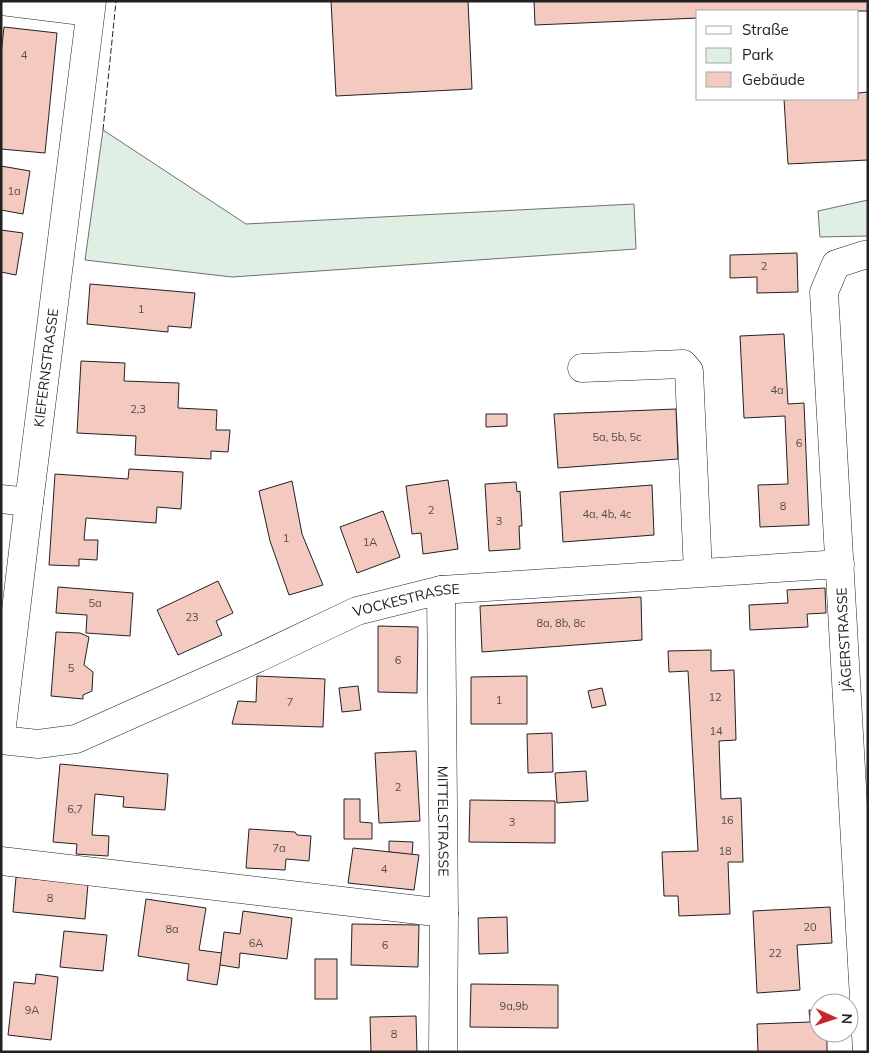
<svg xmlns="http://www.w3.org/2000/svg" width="869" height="1053" font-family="Mulish,sans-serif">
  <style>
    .green { fill: #e0efe3; stroke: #6f6f6f }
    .building { fill: #f3c9c0; stroke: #222 }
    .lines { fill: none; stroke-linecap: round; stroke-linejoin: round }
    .minor-casing { stroke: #222; stroke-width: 29 }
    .minor { stroke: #fff; stroke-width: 28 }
    .fence { stroke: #222; stroke-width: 1; stroke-dasharray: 6 2.5; stroke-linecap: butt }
    .labels { text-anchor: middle; stroke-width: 4; stroke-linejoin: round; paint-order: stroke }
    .number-label { font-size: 11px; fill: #564c4a }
    .street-label { font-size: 14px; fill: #222; stroke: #fff }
  </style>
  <rect width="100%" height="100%" fill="#fff"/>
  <g class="green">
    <polygon points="103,130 246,224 634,204 636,249 232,277 85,260"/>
    <polygon points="868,200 868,236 820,237 818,211"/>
  </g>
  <g class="building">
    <polygon points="331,1 468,1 472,89 336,96"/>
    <polygon points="534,1 868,1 868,11 698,11 698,18 535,25"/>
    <polygon points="4,27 57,33 45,153 1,149 1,55"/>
    <polygon points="868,92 868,160 788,164 784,99 858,99 858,93"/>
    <polygon points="1,166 30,171 23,214 1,210"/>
    <polygon points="1,230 23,233 16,275 1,272"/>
    <polygon points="797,253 798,292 757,293 757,277 730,278 730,255"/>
    <polygon points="90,284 195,293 191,328 168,326 168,332 87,324"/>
    <polygon points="784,334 788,404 804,403 809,525 760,527 758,485 788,484 785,416 744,418 740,336"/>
    <polygon points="81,361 125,363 124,381 179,383 178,408 217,410 216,430 230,430 228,452 211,451 211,459 135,455 136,436 77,433"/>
    <polygon points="676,409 678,459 558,468 554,414"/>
    <polygon points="486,414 507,414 507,426 486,427"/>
    <polygon points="129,469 183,472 181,509 157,507 156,523 86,518 84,540 98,540 97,560 79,559 79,566 49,565 55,474 128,479"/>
    <polygon points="448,480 458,549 423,554 421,533 412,534 406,486"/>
    <polygon points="292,481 302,534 323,585 289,595 270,541 259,491"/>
    <polygon points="516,482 517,492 520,491 522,526 519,526 520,549 489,551 485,484"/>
    <polygon points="652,485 654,535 563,542 560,492"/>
    <polygon points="383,511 400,557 357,573 340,527"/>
    <polygon points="218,581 233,613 216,621 222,635 178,655 157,610"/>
    <polygon points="58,587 133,593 130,636 86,633 87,615 56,613"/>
    <polygon points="825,588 826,613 807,614 808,627 750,630 749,605 788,603 787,590"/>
    <polygon points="641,597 642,640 482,652 480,606"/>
    <polygon points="378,626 418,627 417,693 378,692"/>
    <polygon points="56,632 80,633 89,637 84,665 93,672 92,691 83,695 83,699 51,696"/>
    <polygon points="711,650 711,671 734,670 736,740 719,741 721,799 741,798 743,862 728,862 730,914 679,916 678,896 664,896 662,852 698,851 688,671 669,672 668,651"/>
    <polygon points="257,676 325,679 323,727 232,724 238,701 256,702"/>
    <polygon points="527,676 527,724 471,724 471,677"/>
    <polygon points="358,686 361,710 342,712 339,688"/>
    <polygon points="602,688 606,705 592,708 588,691"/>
    <polygon points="552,733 553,772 528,773 527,734"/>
    <polygon points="416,751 420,821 379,823 375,753"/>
    <polygon points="60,764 168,774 165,810 123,807 124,797 95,794 92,835 109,836 108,856 76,854 77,844 53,842"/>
    <polygon points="586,771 588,801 557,803 555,773"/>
    <polygon points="344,799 360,799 360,822 372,823 372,839 344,839"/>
    <polygon points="470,800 555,801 555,843 469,842"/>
    <polygon points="249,829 295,832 297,835 311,836 309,861 286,859 285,870 246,868"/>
    <polygon points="389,841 413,842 412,855 389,852"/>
    <polygon points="353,848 419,855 414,890 348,883"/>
    <polygon points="16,877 88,884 85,919 13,912"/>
    <polygon points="146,899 206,908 199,950 222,953 217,985 187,980 189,964 138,956"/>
    <polygon points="830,907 832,943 797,945 800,990 757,993 753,911"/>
    <polygon points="243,911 292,918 287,959 240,953 239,968 220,965 224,932 240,934"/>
    <polygon points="507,917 508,953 479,954 478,918"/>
    <polygon points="352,924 419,925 418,967 351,965"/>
    <polygon points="64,931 107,935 103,971 60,967"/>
    <rect x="315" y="959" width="22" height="40"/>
    <polygon points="36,974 58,977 51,1040 8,1035 14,982 35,984"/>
    <polygon points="471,984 558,985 558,1028 470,1027"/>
    <polygon points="809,1010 819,1010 819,1017 817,1017 817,1033 827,1033 827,1052 758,1052 757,1024 810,1022"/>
    <polygon points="416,1016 417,1052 371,1052 370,1017"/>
  </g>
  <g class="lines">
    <defs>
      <g id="minor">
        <polyline points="1,1 90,12"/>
        <polyline points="582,368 683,364 689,371 698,572"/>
        <polyline points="1,499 29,502"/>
        <path id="s1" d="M441 590 444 913 443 1052"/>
        <path id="s2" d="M1 734 29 502 92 1"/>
        <path id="s3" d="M1 740 38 744 76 739 258 658 357 611 441 590 840 564"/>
        <polyline points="1,861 444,913"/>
        <polyline points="867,1052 824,292 836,264 864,255 868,255"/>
      </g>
    </defs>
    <use href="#minor" class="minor-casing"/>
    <use href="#minor" class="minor"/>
    <polyline class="fence" points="103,130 116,1"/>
  </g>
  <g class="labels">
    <g class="number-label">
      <text x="24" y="59">4</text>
      <text x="14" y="195">1a</text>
      <text x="764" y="270">2</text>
      <text x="141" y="313">1</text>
      <text x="777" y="394">4a</text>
      <text x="138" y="413">2,3</text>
      <text x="617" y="441">5a, 5b, 5c</text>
      <text x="799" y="447">6</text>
      <text x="783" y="510">8</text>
      <text x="431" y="514">2</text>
      <text x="607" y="518">4a, 4b, 4c</text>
      <text x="499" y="525">3</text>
      <text x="286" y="542">1</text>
      <text x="370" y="546">1A</text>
      <text x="95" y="607">5a</text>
      <text x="192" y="621">23</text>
      <text x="561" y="627">8a, 8b, 8c</text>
      <text x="398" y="664">6</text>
      <text x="71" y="672">5</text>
      <text x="715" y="701">12</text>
      <text x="499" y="704">1</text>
      <text x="290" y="706">7</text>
      <text x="716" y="735">14</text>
      <text x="398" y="791">2</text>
      <text x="75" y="813">6,7</text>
      <text x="727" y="824">16</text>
      <text x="512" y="826">3</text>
      <text x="279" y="852">7a</text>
      <text x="725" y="855">18</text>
      <text x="384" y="873">4</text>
      <text x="50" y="902">8</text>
      <text x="810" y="931">20</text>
      <text x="172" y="933">8a</text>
      <text x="256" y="947">6A</text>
      <text x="385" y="949">6</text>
      <text x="775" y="957">22</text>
      <text x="514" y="1010">9a,9b</text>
      <text x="32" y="1014">9A</text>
      <text x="394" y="1038">8</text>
    </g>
    <g class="street-label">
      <text dy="5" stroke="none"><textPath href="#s2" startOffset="369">KIEFERNSTRASSE</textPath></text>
      <text dy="5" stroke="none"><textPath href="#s3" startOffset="435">VOCKESTRASSE</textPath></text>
      <text transform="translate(844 640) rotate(-93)" y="5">JÄGERSTRASSE</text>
      <text dy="5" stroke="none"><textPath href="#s1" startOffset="231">MITTELSTRASSE</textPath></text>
    </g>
  </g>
  <rect width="869" height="1053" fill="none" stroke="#222222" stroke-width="5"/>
  <rect x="696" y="10" width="162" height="90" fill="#ffffff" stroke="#a7a7a7"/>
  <rect x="706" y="26" width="25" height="8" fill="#ffffff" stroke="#a7a7a7"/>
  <text x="742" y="35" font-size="15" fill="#222222">Straße</text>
  <rect x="706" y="48" width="25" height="15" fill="#e0efe3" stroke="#a7a7a7"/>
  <text x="742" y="60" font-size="15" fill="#222222">Park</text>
  <rect x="706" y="72" width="25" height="15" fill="#f3c9c0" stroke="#a7a7a7"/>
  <text x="742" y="85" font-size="15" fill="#222222">Gebäude</text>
  <g transform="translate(834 1018) rotate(93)"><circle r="24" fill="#ffffff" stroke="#a7a7a7"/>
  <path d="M0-4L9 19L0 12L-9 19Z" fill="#c62828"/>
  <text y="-8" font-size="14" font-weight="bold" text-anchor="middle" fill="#222222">N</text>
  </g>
</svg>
